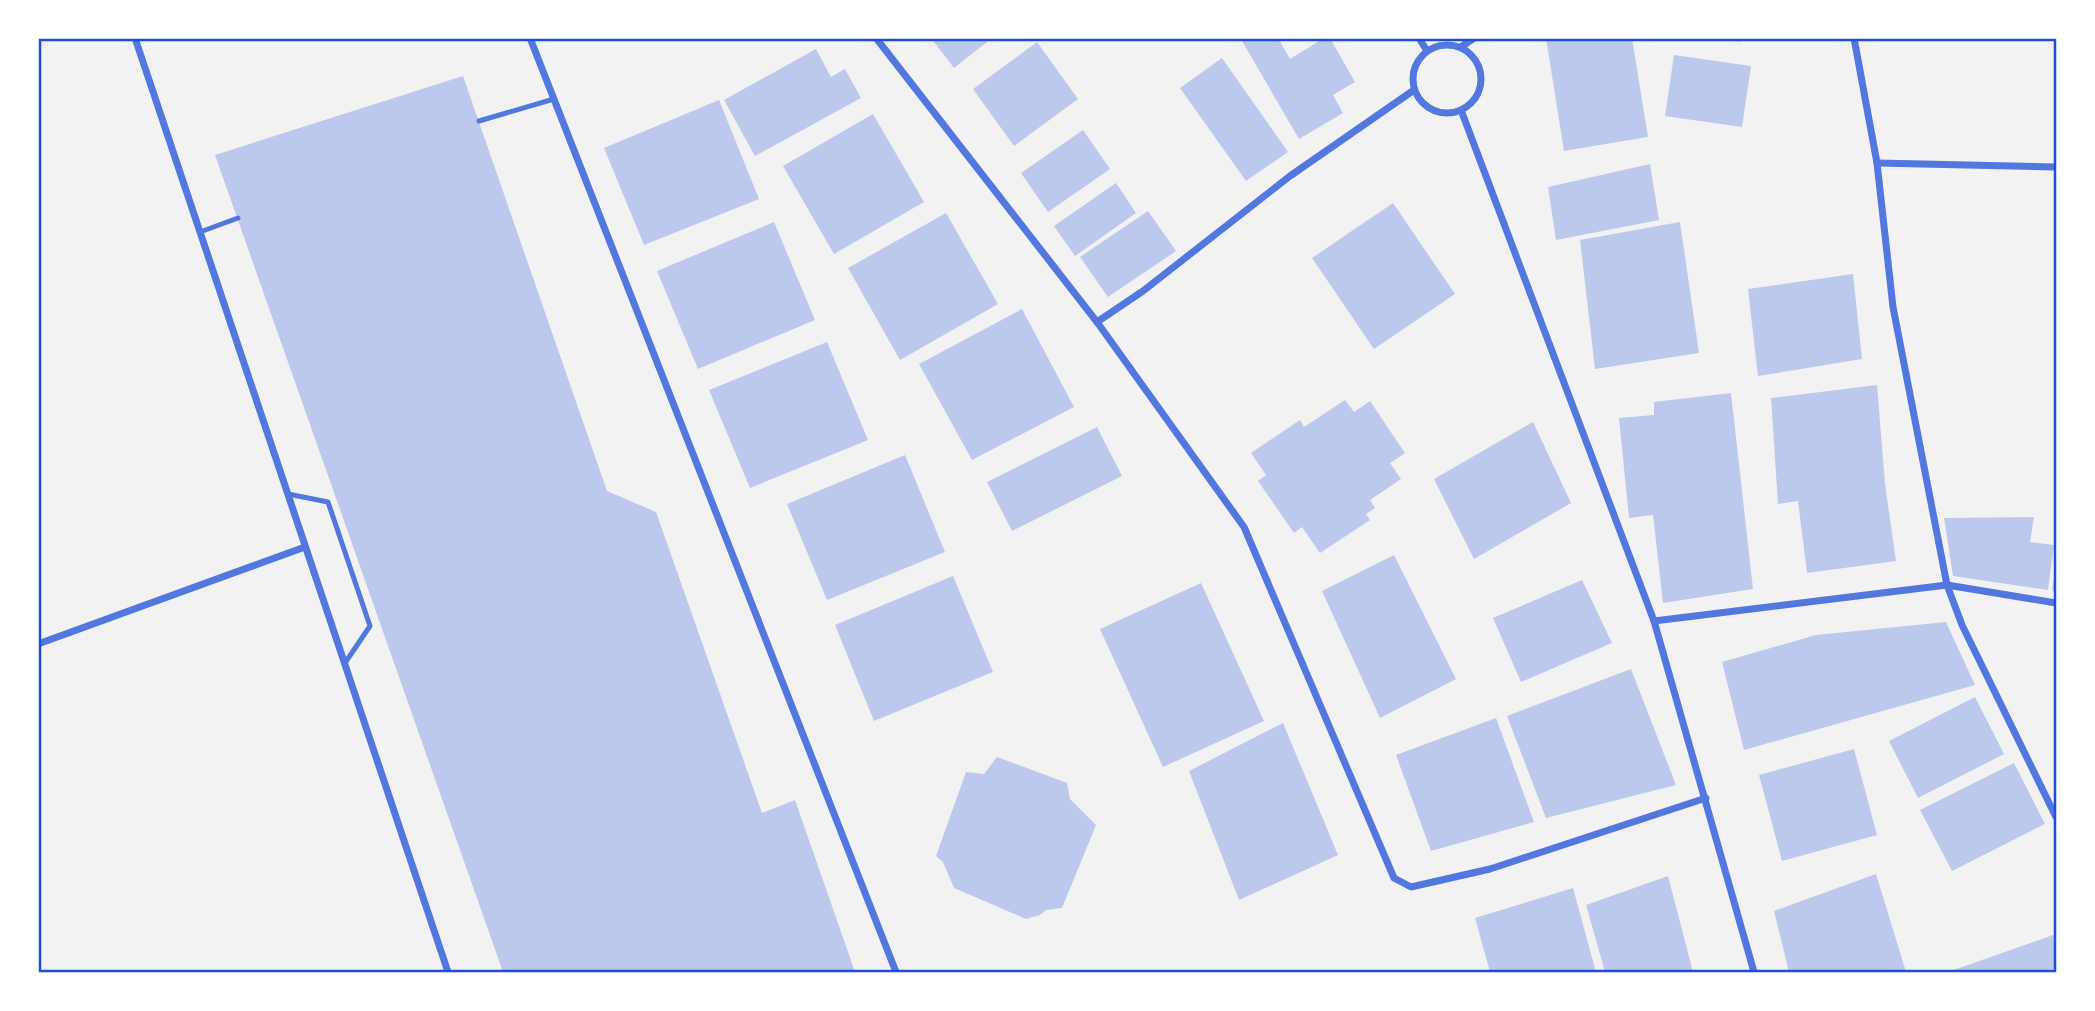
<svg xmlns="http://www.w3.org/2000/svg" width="2095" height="1011" font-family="Mulish,sans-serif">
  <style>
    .building { fill: #bdc9ec }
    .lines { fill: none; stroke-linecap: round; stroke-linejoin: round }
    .service { stroke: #5277de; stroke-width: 5 }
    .minor { stroke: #5277de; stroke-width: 7 }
    .neatline { fill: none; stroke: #1d4ed8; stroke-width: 2.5 }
  </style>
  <rect width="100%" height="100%" fill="#f2f2f2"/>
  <g class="building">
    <polygon points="931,38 992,38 954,68"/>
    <polygon points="1246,38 1278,38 1290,59 1324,38 1330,38 1355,82 1333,95 1343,113 1299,139 1242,41"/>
    <polygon points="1546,38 1632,38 1648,137 1564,151"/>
    <polygon points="1720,38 1741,38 1741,42 1720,40"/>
    <polygon points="1037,42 1078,99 1014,146 973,89"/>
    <polygon points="816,49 831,77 845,69 861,98 755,156 724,100"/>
    <polygon points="1674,55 1751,66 1742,127 1665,116"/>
    <polygon points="1222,58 1288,152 1246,181 1180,88"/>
    <polygon points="463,76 607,491 656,512 762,813 795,800 855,972 503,972 215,155"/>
    <polygon points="719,100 759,199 644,245 604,148"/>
    <polygon points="873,114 924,202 834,254 783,166"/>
    <polygon points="1083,130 1110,169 1048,212 1021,173"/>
    <polygon points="1650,164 1659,220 1556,240 1548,187"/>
    <polygon points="1116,183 1136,213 1075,256 1054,226"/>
    <polygon points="1393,203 1455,294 1374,349 1312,258"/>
    <polygon points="1148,211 1176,251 1108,297 1080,257"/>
    <polygon points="946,213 998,304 900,360 848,268"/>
    <polygon points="774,222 815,320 698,369 657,271"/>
    <polygon points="1680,222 1699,353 1595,369 1580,240"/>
    <polygon points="1853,274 1862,359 1758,376 1748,289"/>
    <polygon points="1022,309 1074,407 972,460 919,364"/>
    <polygon points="827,342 868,440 750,488 709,390"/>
    <polygon points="1877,385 1885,484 1896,561 1807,573 1798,501 1778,504 1771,398"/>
    <polygon points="1731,393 1753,589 1663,603 1653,515 1629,518 1619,418 1654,415 1654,402"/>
    <polygon points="1345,400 1354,412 1370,401 1405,453 1390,463 1401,479 1370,500 1375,508 1366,514 1370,520 1320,553 1302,527 1294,533 1258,481 1266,475 1251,453 1300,420 1304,427"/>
    <polygon points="1533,422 1571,503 1474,559 1434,479"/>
    <polygon points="1097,427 1122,476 1012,531 987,482"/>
    <polygon points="905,455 945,552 827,600 787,504"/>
    <polygon points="2034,517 2030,542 2054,545 2048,590 1953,576 1944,518"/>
    <polygon points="1394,555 1456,679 1380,718 1322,591"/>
    <polygon points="2055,570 2056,570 2056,592 2052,591"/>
    <polygon points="953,576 993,672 874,721 835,625"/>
    <polygon points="1582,580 1612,643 1521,682 1493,618"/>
    <polygon points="1201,583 1264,721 1163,767 1100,629"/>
    <polygon points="1946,622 1975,685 1744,750 1722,662 1816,635"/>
    <polygon points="1631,669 1676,785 1546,818 1507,716"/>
    <polygon points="1975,697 2004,754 1918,798 1889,741"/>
    <polygon points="1496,718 1534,822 1431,851 1396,755"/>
    <polygon points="1283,723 1338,855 1239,900 1189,771"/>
    <polygon points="1854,749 1877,835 1782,861 1759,775"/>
    <polygon points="997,757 1067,783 1070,799 1096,825 1062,908 1046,910 1040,915 1026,919 954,888 943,862 936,856 966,772 984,774"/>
    <polygon points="2014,763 2045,824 1952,871 1920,810"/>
    <polygon points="1876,874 1906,972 1789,972 1774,911"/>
    <polygon points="1668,876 1693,972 1605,972 1586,905"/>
    <polygon points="1573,888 1596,972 1490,972 1475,918"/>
    <polygon points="2056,934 2056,972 1948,972"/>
  </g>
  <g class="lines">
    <g class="service">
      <polyline points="479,121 554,99"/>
      <polyline points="200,232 238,218"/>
      <polyline points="288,494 328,502 370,626 345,663"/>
    </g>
    <g class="minor">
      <polyline points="135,38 448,972"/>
      <polyline points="530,38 896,972"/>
      <polyline points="876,38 1097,322 1244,527 1394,878 1411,887 1490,869 1706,798"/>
      <polyline points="1419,38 1427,51"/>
      <polyline points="1854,38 1877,163 1893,307 1947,585 1962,625 2056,817"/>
      <circle cx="1447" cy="79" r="34"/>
      <polyline points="1461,47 1474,38"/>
      <polyline points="1461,110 1654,621 1754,972"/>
      <polyline points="1877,163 2056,167"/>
      <polyline points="1097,322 1143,291 1290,176 1414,90"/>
      <polyline points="1654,621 1947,585 2056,603"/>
      <polyline points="38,644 305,547"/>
    </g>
  </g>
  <rect width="2095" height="1011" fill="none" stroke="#ffffff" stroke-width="80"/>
  <rect x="40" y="40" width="2015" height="931" class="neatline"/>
</svg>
